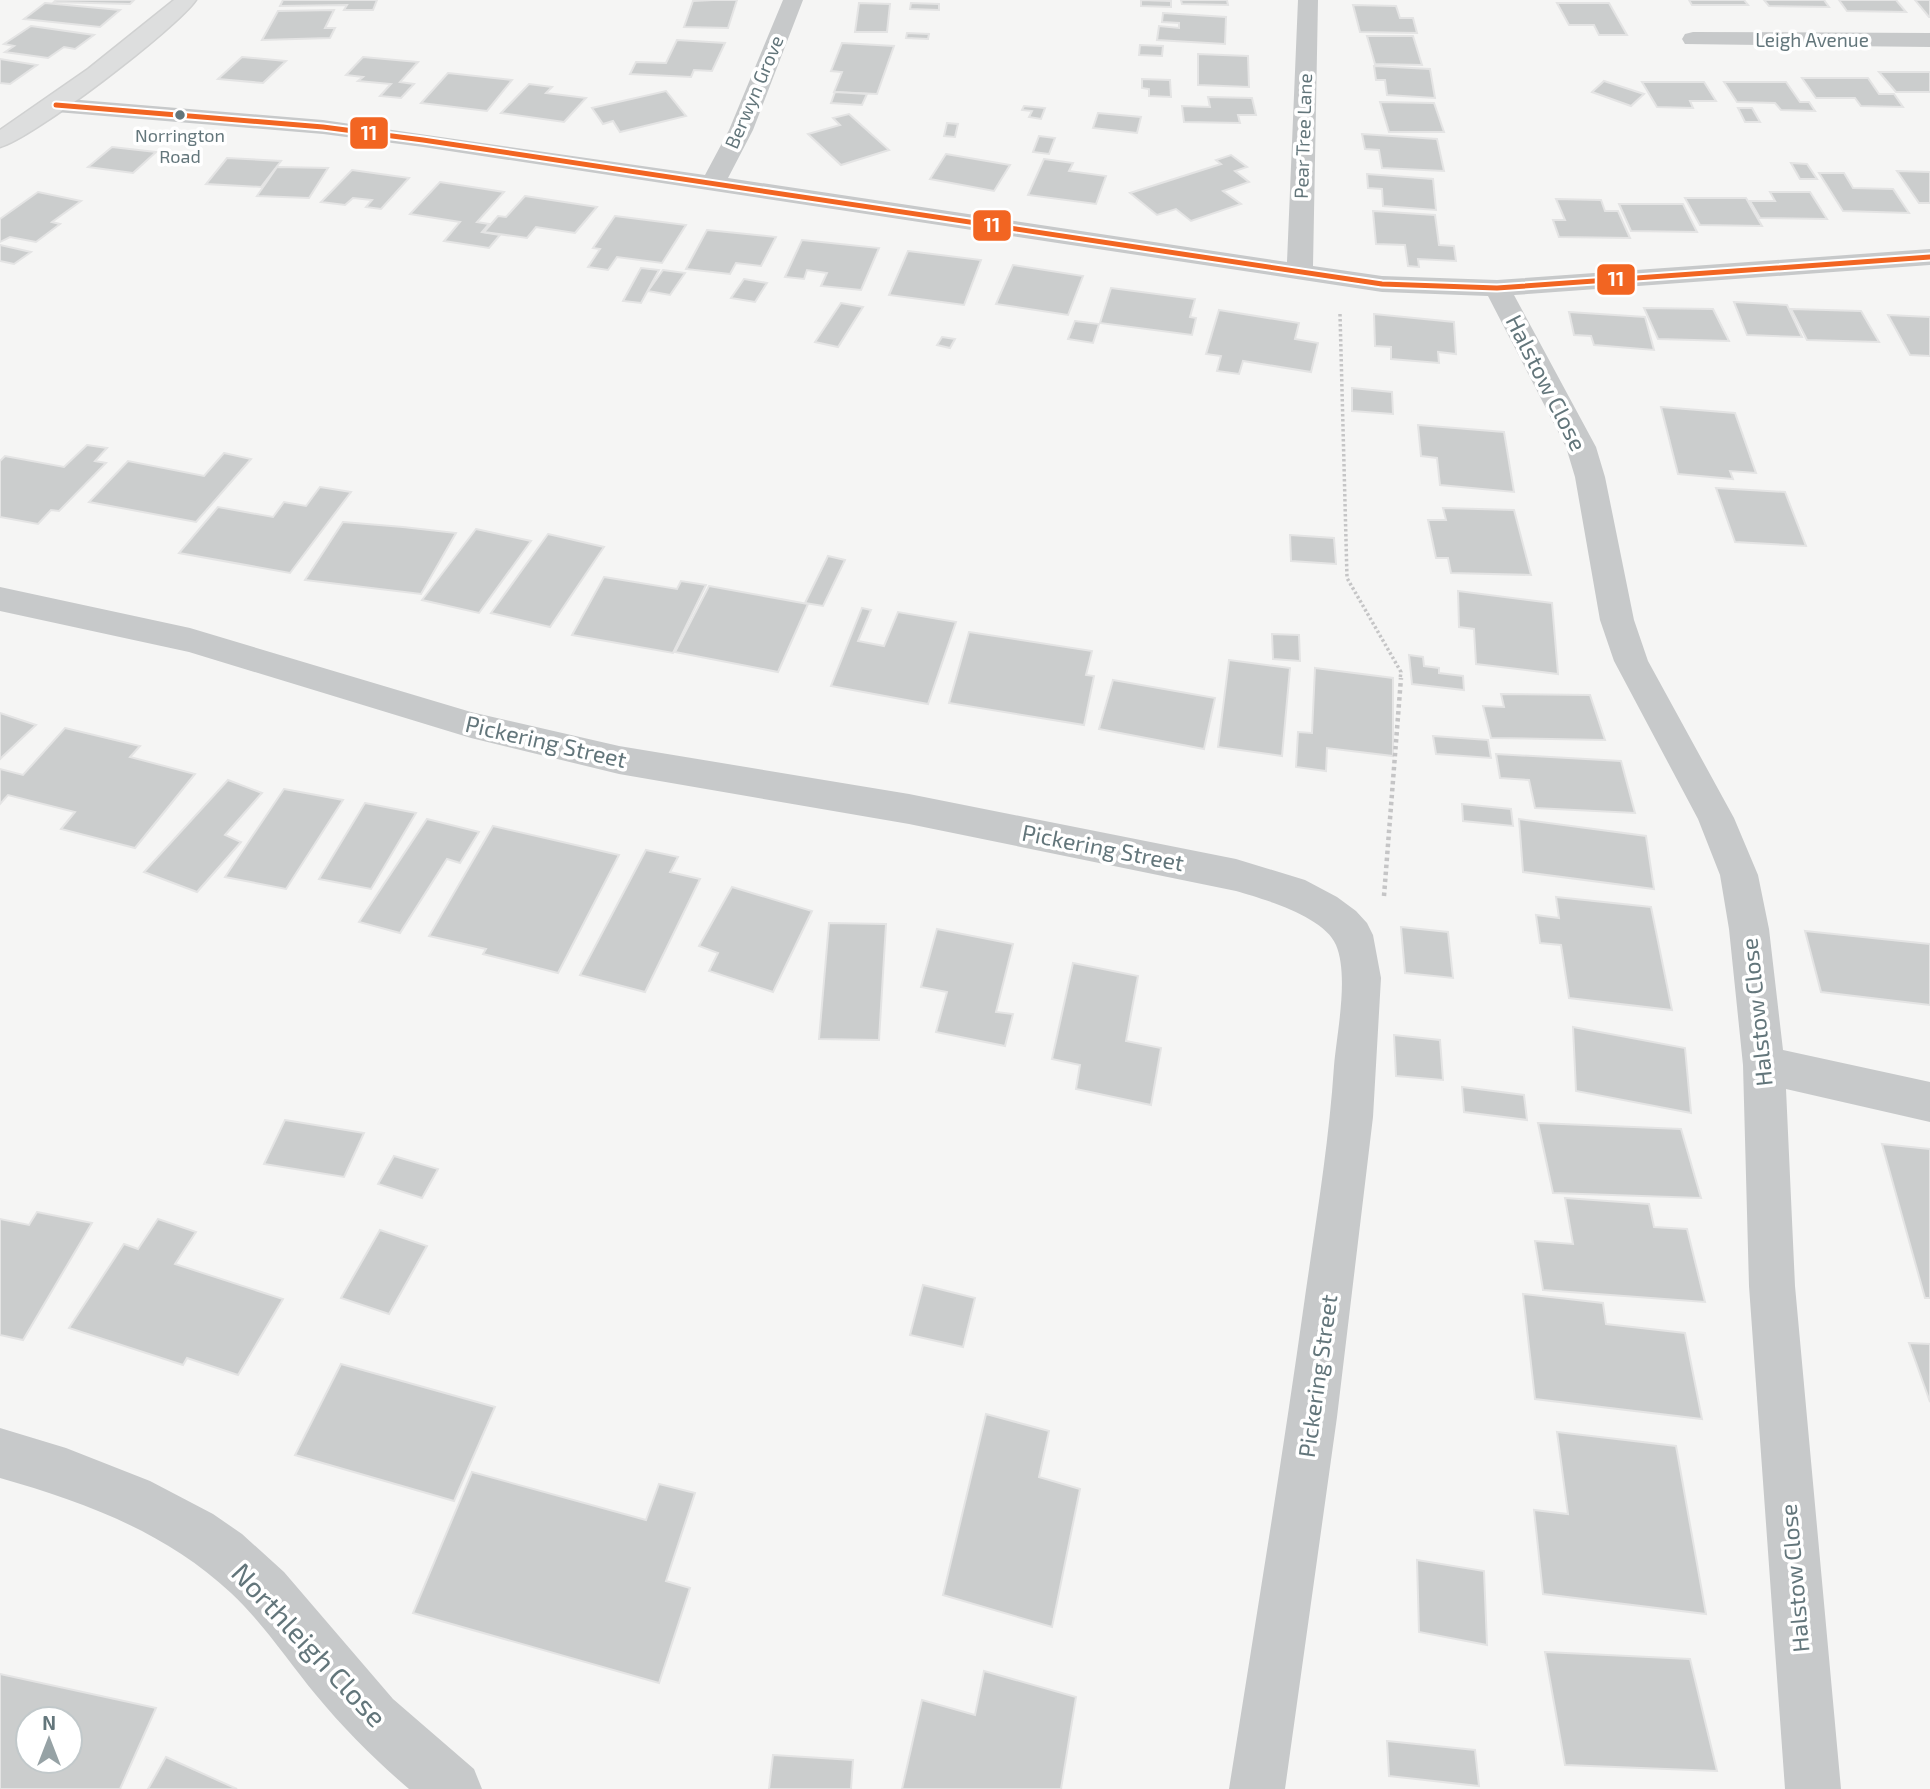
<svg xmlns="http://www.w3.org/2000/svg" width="1930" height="1789" font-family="'Exo 2',sans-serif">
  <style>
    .building { fill: #cbcdcd; stroke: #e4e4e4; stroke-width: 2; fill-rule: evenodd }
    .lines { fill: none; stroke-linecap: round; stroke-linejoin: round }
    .trunk-casing { stroke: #d0d1d1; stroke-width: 3 }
    .path-far1 { stroke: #c5c5c6; stroke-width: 3.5; stroke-dasharray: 2.5 2.5; stroke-linecap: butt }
    .path { stroke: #c5c5c6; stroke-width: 4.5; stroke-dasharray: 3.5 3.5; stroke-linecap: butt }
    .minor { fill: #c7c9ca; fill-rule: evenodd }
    .trunk { fill: #dddede; fill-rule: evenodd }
    .bus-1-casing { stroke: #fff; stroke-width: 9 }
    .bus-1 { stroke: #f26522; stroke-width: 5 }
    .bus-dot { fill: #63767b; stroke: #fff; stroke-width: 2.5 }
    .labels { text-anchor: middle; stroke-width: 7; stroke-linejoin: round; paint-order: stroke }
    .far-bus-label { font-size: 18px; fill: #63767b; stroke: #fff }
    .far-street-label { font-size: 19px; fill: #63767b; stroke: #fff }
    .street-label { font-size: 23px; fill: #63767b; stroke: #fff }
    .near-street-label { font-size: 28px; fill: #63767b; stroke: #fff }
    .line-badge { stroke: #fff; stroke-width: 2.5 }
    .badge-label { font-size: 19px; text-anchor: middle; font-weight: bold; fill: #fff }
  </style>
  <rect width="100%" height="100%" fill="#f5f5f4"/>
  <g class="building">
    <polygon points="56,0 134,0 130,4 54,2"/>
    <polygon points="283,0 377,0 373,10 344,10 347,5 280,6"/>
    <polygon points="713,0 737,0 728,28 684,27 693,1"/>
    <polygon points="1141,0 1171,1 1171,7 1141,6"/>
    <polygon points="1181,0 1227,0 1228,5 1182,4"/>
    <polygon points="1689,0 1744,0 1748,5 1692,5"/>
    <polygon points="1764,0 1824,0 1829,7 1769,6"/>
    <polygon points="1839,0 1896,0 1906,12 1847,11"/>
    <polygon points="1915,0 1930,0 1930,17 1929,17"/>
    <polygon points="45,3 120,10 100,27 24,19"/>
    <polygon points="859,3 890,4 887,32 855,32"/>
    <polygon points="911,3 939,4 939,10 910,9"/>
    <polygon points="1557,3 1609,3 1627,35 1599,35 1594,25 1569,25"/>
    <polygon points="1353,5 1396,6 1400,18 1413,18 1417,33 1360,32"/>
    <polygon points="334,10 325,28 335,28 330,38 262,40 278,11"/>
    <polygon points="1163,13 1226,17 1225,44 1157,40 1159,26 1179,28 1179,23 1162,22"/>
    <polygon points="31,26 94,35 75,49 64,47 48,58 5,52 14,46 4,44"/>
    <polygon points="907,33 929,34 928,39 906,38"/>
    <polygon points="1367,36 1413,36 1422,65 1375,64"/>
    <polygon points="677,40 725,43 712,71 694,70 691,77 630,74 636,62 666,63"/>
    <polygon points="842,43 894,46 877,94 834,92 842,72 831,71"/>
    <polygon points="1140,45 1163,46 1162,56 1139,55"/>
    <polygon points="1198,54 1248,56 1249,87 1198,85"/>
    <polygon points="242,57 286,61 263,83 218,79"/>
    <polygon points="363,57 418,62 400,82 414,84 401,98 380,96 391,84 358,81 363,77 346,75"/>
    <polygon points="0,59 37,65 10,84 0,83"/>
    <polygon points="1374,66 1430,69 1435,98 1387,95 1385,80 1376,80"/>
    <polygon points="1879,72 1930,72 1930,92 1896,92"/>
    <polygon points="448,73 512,80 487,111 421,103"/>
    <polygon points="1802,78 1868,78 1879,94 1894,94 1903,107 1861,106 1855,98 1816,98"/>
    <polygon points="1142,79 1170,80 1171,97 1149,96 1149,89 1142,88"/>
    <polygon points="1604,81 1644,94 1631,106 1592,92"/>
    <polygon points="1642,82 1704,82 1716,101 1690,101 1693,108 1657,107"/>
    <polygon points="1724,82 1786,82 1800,102 1809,102 1815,111 1781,110 1775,103 1737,102"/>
    <polygon points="529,84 552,87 546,93 586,98 564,122 501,113"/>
    <polygon points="666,91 686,116 620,132 613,121 603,124 592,108"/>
    <polygon points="835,92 867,94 862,105 831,103"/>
    <polygon points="1208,97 1252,98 1256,115 1238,115 1240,123 1184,122 1182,106 1210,107"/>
    <polygon points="1380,102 1434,103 1444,132 1389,132"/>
    <polygon points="1024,106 1045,108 1041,119 1029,117 1032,111 1022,110"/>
    <polygon points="1738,108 1752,108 1760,122 1745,122"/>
    <polygon points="1098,113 1141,117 1137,133 1093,128"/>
    <polygon points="849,114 889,150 841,165 808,134 840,125 833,118"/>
    <polygon points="947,123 958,124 955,137 944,136"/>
    <polygon points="1362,134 1437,139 1444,171 1382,168 1379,150 1365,149"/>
    <polygon points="1039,136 1055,138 1049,154 1033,152"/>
    <polygon points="112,147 156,152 133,173 88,167"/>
    <polygon points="946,154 1010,165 994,191 930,179"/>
    <polygon points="1231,155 1247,167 1235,171 1249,182 1223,191 1241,204 1191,221 1176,209 1157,215 1130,193 1221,164 1216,160"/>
    <polygon points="227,158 281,161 261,187 206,184"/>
    <polygon points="1044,159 1073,163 1069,171 1106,176 1096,204 1028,195"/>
    <polygon points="1791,163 1807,164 1817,179 1800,179"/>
    <polygon points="277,167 328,168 309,198 257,196"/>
    <polygon points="352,170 409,178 381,209 366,207 372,200 353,198 345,205 321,202"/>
    <polygon points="1897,171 1930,172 1930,203 1919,203"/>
    <polygon points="1819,173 1844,173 1853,188 1893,189 1909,213 1843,211"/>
    <polygon points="1367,174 1433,179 1436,210 1383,206 1382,189 1368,188"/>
    <polygon points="440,182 504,192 477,222 489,224 482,232 500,235 489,248 444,241 460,222 410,214"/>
    <polygon points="38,192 81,201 52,222 60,224 36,242 10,237 0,242 0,219"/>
    <polygon points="1770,192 1810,192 1827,219 1760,218 1750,201 1775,201"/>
    <polygon points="525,196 597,207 575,233 536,227 527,238 484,232 498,216 506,217"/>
    <polygon points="1685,198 1746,198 1762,226 1700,225"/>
    <polygon points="1556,199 1601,200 1605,211 1618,211 1630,238 1559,237 1553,220 1565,220"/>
    <polygon points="1619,204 1683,204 1697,232 1631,231"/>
    <polygon points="1373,211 1435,215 1439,245 1454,246 1456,261 1418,259 1419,267 1408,266 1405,245 1376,244"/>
    <polygon points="615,216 686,225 662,263 617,257 608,270 588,267 600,249 593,248"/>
    <polygon points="707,230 776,237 761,266 736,263 730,274 686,269"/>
    <polygon points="802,240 879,248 861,290 821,286 827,273 807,270 804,279 785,277"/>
    <polygon points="0,245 31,252 14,264 0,261"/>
    <polygon points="908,251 981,260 964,305 889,295"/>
    <polygon points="1013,265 1083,276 1068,315 996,304"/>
    <polygon points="641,268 659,270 641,303 623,301"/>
    <polygon points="663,270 685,273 670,295 648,291"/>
    <polygon points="744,279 767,283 755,302 731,298"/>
    <polygon points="1111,288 1195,299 1190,317 1196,318 1192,335 1100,323"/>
    <polygon points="1734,302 1787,305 1802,337 1747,335"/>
    <polygon points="841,303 863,307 838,347 815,342"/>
    <polygon points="1644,308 1713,309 1729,341 1658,339"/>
    <polygon points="1791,309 1861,311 1879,342 1807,340"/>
    <polygon points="1219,310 1299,323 1295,339 1318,343 1311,372 1243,361 1239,374 1217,371 1221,356 1206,354"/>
    <polygon points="1569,312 1645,317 1654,350 1594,345 1591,336 1574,335"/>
    <polygon points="1374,314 1454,322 1456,354 1438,352 1439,363 1391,359 1391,347 1375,346"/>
    <polygon points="1888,315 1930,317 1930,356 1910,355"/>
    <polygon points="1075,321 1099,324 1093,343 1068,339"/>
    <polygon points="942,337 955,339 950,348 937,345"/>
    <polygon points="1352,388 1392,392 1393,414 1352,411"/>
    <polygon points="1661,407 1735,413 1756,473 1730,471 1733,479 1678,474"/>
    <polygon points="1418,425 1504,432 1514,492 1440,485 1437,458 1421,456"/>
    <polygon points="87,445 107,448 95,461 106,463 59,511 51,510 38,524 0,517 0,461 5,456 64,467"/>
    <polygon points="224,453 251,459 196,522 89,502 128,461 204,476"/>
    <polygon points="320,487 351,492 290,573 179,553 218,507 273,517 284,502 306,506"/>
    <polygon points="1716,488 1785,492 1806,546 1735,542"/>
    <polygon points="1443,508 1514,510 1531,575 1451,573 1448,558 1436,558 1428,520 1446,520"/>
    <polygon points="343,522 403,527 456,533 421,594 305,580"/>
    <polygon points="476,529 531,541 479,613 422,600"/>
    <polygon points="548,534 604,547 550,627 491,613"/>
    <polygon points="1290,535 1334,538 1336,564 1291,561"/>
    <polygon points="828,556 845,560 823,606 805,603"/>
    <polygon points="604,577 677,589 681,581 706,585 673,653 572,635"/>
    <polygon points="709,586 808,604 778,672 675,652"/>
    <polygon points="1458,591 1552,603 1558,674 1476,664 1474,629 1459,627"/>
    <polygon points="862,608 871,610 858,641 884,646 898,612 956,622 928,704 831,686"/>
    <polygon points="969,632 1092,651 1086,675 1094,676 1084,725 949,703"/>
    <polygon points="1272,634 1299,635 1300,661 1273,659"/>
    <polygon points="1409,655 1423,657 1424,666 1439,668 1439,673 1463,676 1464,690 1412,684"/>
    <polygon points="1229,660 1290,668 1282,756 1218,747"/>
    <polygon points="1315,668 1393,678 1393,756 1327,748 1326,771 1296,767 1298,732 1312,733"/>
    <polygon points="1113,680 1215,698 1204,749 1099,729"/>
    <polygon points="1501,694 1590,695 1605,740 1491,738 1483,706 1504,707"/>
    <polygon points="0,713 36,725 0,759"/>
    <polygon points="65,728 140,746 130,757 195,774 135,848 61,829 75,812 8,795 0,804 0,769 23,775"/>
    <polygon points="1433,736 1488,740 1491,758 1436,754"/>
    <polygon points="1496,754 1621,761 1635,813 1535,808 1529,780 1500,778"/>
    <polygon points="228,780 262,793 225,835 241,842 197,892 144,872"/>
    <polygon points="284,789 343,800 286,889 225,877"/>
    <polygon points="365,803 416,813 371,889 319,879"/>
    <polygon points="1462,804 1511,809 1513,826 1463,821"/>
    <polygon points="427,819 479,832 460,863 447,859 400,933 359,922"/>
    <polygon points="1519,819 1646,836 1654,889 1523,872"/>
    <polygon points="493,826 619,855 558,973 483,954 486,949 429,936"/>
    <polygon points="646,850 678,857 670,872 700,879 645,992 580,975"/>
    <polygon points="732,887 812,911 773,992 709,971 718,953 699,946"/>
    <polygon points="1556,897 1651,907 1672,1010 1569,998 1561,945 1540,943 1536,915 1559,918"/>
    <polygon points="829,923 886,924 879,1040 819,1039"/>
    <polygon points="1401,927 1448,932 1453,978 1405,973"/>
    <polygon points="937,929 1013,944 996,1012 1013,1014 1005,1046 936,1032 947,992 921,987"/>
    <polygon points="1805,931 1930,944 1930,1005 1821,992"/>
    <polygon points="1073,963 1138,976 1126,1041 1161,1048 1151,1105 1076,1089 1080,1065 1052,1059"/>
    <polygon points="1573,1027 1685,1048 1691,1113 1576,1091"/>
    <polygon points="1394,1035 1440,1040 1443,1080 1396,1076"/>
    <polygon points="1462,1087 1524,1095 1527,1120 1464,1112"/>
    <polygon points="285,1120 364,1133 344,1177 264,1164"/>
    <polygon points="1538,1123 1681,1129 1701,1198 1553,1193"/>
    <polygon points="1882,1144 1930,1149 1930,1298 1925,1298"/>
    <polygon points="394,1156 438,1169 422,1198 378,1184"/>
    <polygon points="1565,1198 1649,1204 1654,1227 1687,1229 1705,1302 1543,1290 1535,1241 1573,1244"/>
    <polygon points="37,1212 92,1223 23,1340 0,1335 0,1219 29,1225"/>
    <polygon points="158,1219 196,1232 175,1264 283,1299 238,1375 187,1358 183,1365 69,1328 124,1244 138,1249"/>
    <polygon points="380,1230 427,1246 389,1314 341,1298"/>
    <polygon points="923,1285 975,1298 963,1347 910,1335"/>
    <polygon points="1523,1294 1603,1303 1606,1324 1685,1333 1702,1419 1535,1399"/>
    <polygon points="1909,1343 1930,1344 1930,1402"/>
    <polygon points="341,1364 495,1407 454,1501 295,1455"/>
    <polygon points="986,1414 1049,1431 1039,1477 1080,1489 1052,1627 943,1595"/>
    <polygon points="1557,1432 1676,1446 1706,1614 1543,1594 1534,1510 1568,1514"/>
    <polygon points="472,1472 646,1520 659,1484 695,1493 666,1581 690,1588 659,1683 413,1613"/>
    <polygon points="1417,1560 1484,1571 1487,1645 1419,1632"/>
    <polygon points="1545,1652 1690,1659 1717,1771 1565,1765"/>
    <polygon points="984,1671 1076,1697 1061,1789 902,1789 922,1700 975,1715"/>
    <path d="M0 1674 156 1708 120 1789H0ZM28 1719H70V1761H28Z"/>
    <polygon points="1387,1741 1475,1750 1479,1786 1389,1776"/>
    <polygon points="773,1755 853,1760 851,1789 769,1789"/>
    <polygon points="166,1757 237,1789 148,1789"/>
  </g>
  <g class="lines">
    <defs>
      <path id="trunk" d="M174 0H196C177 28 32 139 0 147V130L88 69Z"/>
    </defs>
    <use href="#trunk" class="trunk-casing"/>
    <polyline class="path-far1" points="1340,314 1347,578 1401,672 1400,679"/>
    <polyline class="path" points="1384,896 1401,678"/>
    <g class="minor">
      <polygon points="783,0 803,0 753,130 728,178 1287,262 1298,0 1318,0 1313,266 1382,276 1497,280 1930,249 1930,265 1514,295 1596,447 1605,477 1634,620 1648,661 1734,818 1758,875 1769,929 1783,1050 1930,1082 1930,1122 1786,1089 1795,1286 1841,1789 1785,1789 1749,1286 1743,1065 1729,929 1720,875 1698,819 1614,661 1600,620 1575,477 1566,447 1488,296 1382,292 423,147 323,134 56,112 48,110 45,105 48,100 56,98 323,120 705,175 729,130"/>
      <polygon points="1693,32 1930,33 1930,47 1685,44 1682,39 1685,34"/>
      <path d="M0 587 190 628 471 712 619 746 909 794 1236 859 1305 880 1337 897 1356 911 1367 923 1373 935 1381 978 1373 1117 1337 1417 1285 1789H1229C1255 1625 1282 1461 1305 1297 1316 1220 1329 1143 1334 1066 1337 1032 1349 976 1336 945 1324 916 1263 899 1236 891L909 824 619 774 471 738 189 652 0 611Z"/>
      <path d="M0 1428 66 1448 150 1481 213 1514 242 1534 284 1572 393 1699 474 1769 482 1789H409C375 1760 344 1729 316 1695 288 1661 263 1623 231 1593 166 1532 84 1502 0 1478Z"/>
    </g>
    <use href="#trunk" class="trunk"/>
    <defs>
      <polyline id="bus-1" points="56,105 323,127 423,140 1382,284 1497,288 1930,257"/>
    </defs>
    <use href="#bus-1" class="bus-1-casing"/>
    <use href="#bus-1" class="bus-1"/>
  </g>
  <circle class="bus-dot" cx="180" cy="115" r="6"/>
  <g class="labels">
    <g class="far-bus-label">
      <text x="180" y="142">Norrington<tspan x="180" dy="21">Road</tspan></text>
    </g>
    <g class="far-street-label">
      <text x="1812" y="47">Leigh Avenue</text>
      <text transform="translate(754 92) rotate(-67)" y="7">Berwyn Grove</text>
      <text transform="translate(1303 136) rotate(-88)" y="7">Pear Tree Lane</text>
    </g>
    <g class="street-label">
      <text transform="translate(1546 383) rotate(63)" y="8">Halstow Close</text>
      <text transform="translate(546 742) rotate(13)" y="8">Pickering Street</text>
      <text transform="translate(1103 848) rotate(11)" y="8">Pickering Street</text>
      <text transform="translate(1757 1012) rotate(-96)" y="8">Halstow Close</text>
      <text transform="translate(1318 1376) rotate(-82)" y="8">Pickering Street</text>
      <text transform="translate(1795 1578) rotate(-95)" y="8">Halstow Close</text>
    </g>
    <g class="near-street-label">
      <text transform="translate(309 1645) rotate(47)" y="10">Northleigh Close</text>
    </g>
  </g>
  <g class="line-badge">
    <rect x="349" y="116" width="40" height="34" rx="7" fill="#f26522"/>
    <rect x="972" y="209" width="40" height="33" rx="7" fill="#f26522"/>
    <rect x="1596" y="263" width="40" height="33" rx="7" fill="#f26522"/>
  </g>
  <g class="badge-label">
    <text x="369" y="140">11</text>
    <text x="992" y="232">11</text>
    <text x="1616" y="286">11</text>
  </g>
  <g transform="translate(49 1740)"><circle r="33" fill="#ffffff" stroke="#c1c8ca" stroke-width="2"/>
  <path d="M0-5L12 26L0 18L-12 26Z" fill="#96a2a5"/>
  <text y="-10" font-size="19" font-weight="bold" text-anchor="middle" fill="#63767b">N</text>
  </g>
</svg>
